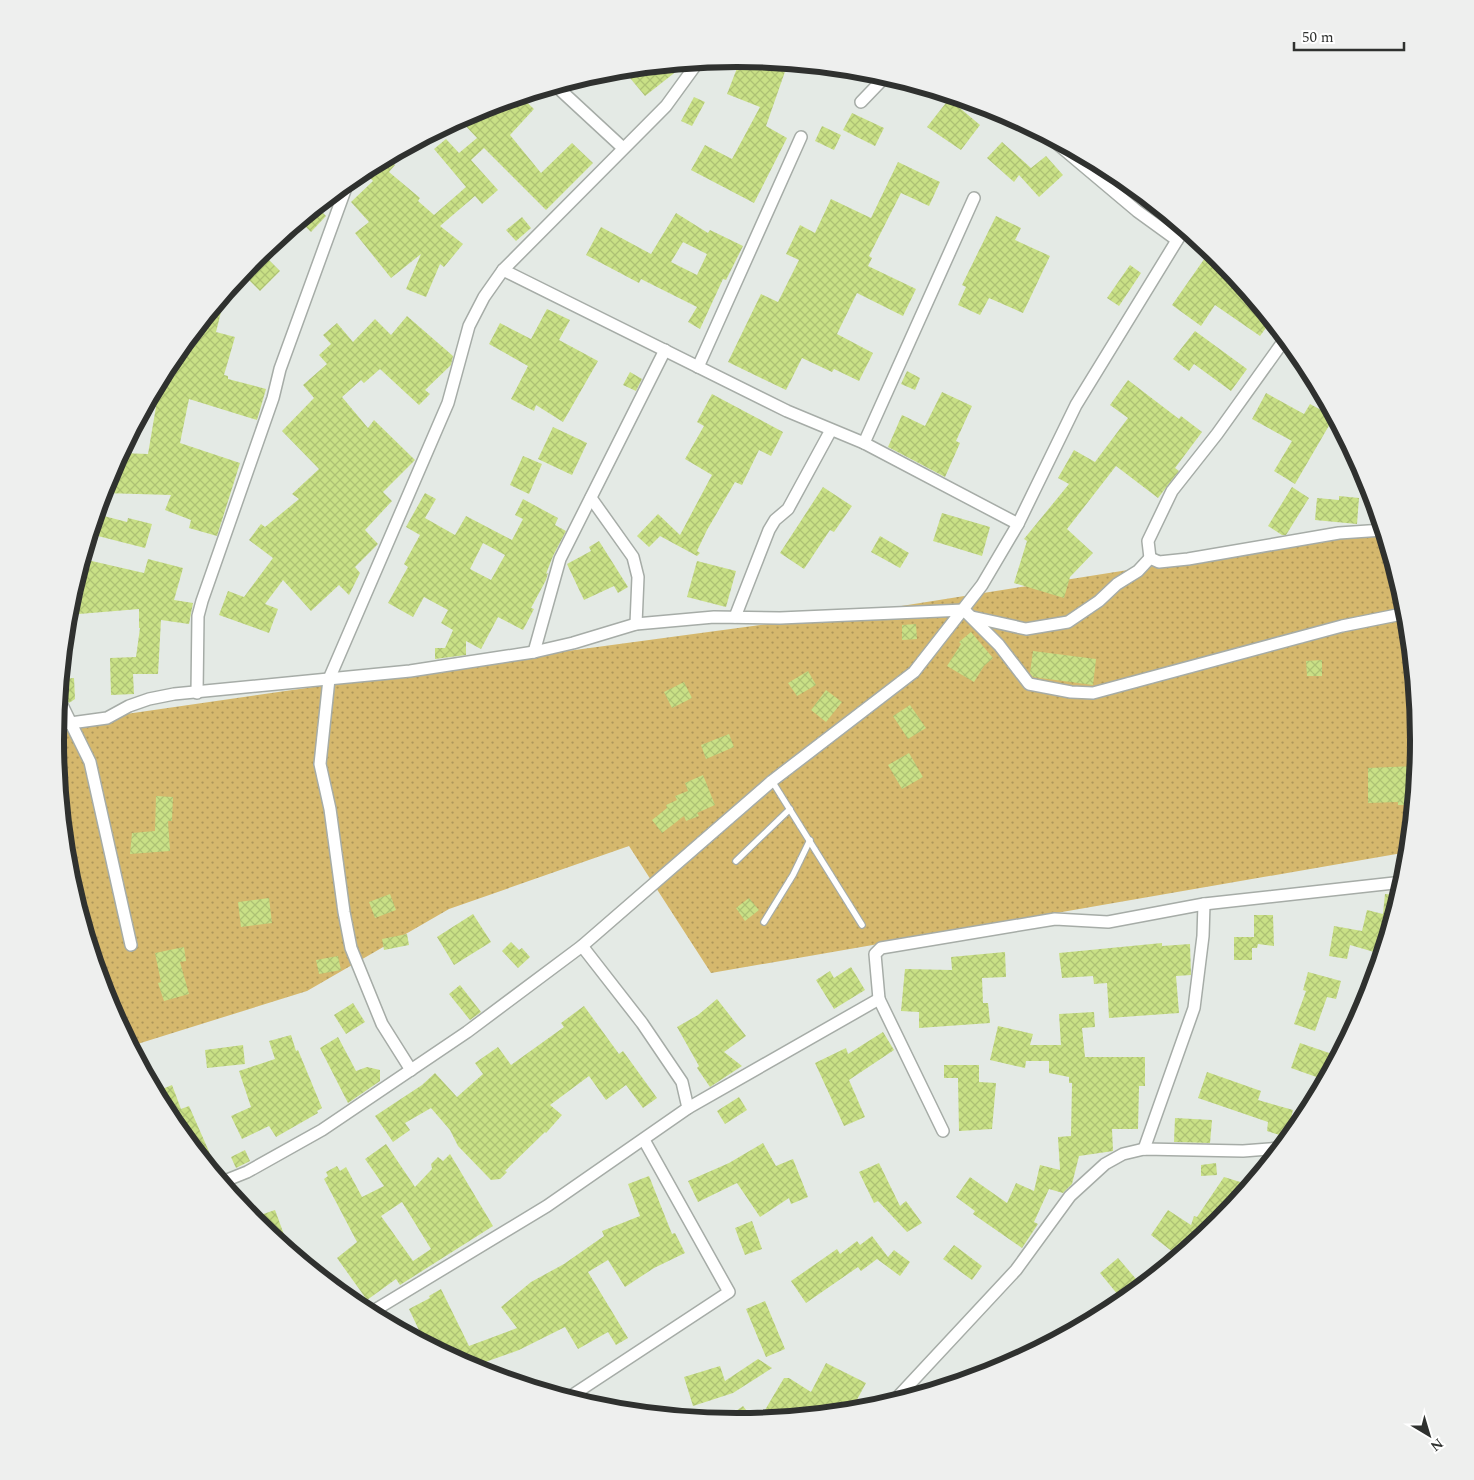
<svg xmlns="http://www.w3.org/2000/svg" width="1474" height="1480" font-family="Spectral,serif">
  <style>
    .grass { fill: url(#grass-dots) }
    .building { fill: url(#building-cross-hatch); fill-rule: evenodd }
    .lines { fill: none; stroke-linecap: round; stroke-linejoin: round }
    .lane-casing { stroke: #a6aca7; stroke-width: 8 }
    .street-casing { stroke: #a6aca7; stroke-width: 14 }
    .lane { stroke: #fff; stroke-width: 5.5 }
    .street { stroke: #fff; stroke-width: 11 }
    .rim { fill: none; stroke: #2f312f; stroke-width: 6 }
  </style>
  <defs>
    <pattern id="grass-dots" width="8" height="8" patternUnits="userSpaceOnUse" patternTransform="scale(1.25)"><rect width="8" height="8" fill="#d5b86d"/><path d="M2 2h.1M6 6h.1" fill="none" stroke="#ad965a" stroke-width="1.8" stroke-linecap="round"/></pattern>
    <pattern id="building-cross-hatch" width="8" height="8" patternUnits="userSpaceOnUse" patternTransform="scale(1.25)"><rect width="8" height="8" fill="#c9e086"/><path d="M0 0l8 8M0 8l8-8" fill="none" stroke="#adc174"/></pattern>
  </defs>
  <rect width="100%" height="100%" fill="#e4eae5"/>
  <polygon class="grass" points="1383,533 1406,607 1419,740 1408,852 711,973 629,846 449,909 307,991 131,1046 107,1001 68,873 55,740 57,724 508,659 895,607 1191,560"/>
  <g class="building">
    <polygon points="741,58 788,63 766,126 787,138 754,203 691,170 705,145 732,159 760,107 727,94"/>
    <polygon points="687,63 645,96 630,78 644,67"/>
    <polygon points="520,96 534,109 510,135 541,173 572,143 593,163 546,210 484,148 471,160 498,190 482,204 475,196 440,226 463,244 444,267 440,264 426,297 406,289 421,254 391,278 355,233 369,222 351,202 373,181 368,175 387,158 395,165 389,172 420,198 418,201 434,215 466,187 434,149 446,139 459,153 477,138 459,119 478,109 485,117 498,103"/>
    <polygon points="694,97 705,102 692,126 681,121"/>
    <polygon points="949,99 980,125 961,150 927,127"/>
    <polygon points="852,113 884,128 875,146 843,130"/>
    <polygon points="822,126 841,135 834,150 815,141"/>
    <polygon points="1002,142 1031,168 1046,156 1063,175 1039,197 1019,175 1014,182 987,158"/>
    <polygon points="898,162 940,182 929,206 901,193 869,256 872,258 868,266 916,289 903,316 857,293 837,334 873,353 859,381 834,369 832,372 802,358 786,390 728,362 761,294 778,302 799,260 786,254 800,225 815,233 831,199 871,218"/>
    <polygon points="317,207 326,216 311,232 300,221"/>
    <path d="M676 213 708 233 710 230 743 246 726 280 723 279 700 329 688 322 697 307 641 279 639 283 586 255 601 227 651 254ZM683 242 707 254 697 275 671 262Z"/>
    <polygon points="996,216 1021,228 1015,240 1050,256 1023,313 989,298 980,315 958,305 966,287 962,285"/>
    <polygon points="522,217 531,228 516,241 506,230"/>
    <polygon points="261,252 280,271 260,291 242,273"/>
    <polygon points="1207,255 1230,271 1248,293 1243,301 1271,321 1260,336 1215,305 1201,326 1172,305"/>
    <polygon points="1130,265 1141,273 1119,306 1107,298"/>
    <polygon points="226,292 216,332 235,337 224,375 228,376 228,379 266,389 257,420 189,399 180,443 240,463 217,536 189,528 191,520 165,510 171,495 103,493 107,479 121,453 148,454 159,389 155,388 170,362 178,363 183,345"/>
    <polygon points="547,309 570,320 559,340 598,361 563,422 536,405 534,411 511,399 528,366 489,344 500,323 531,339"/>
    <polygon points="407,316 453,356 451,365 425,390 430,394 419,405 380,369 364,383 361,380 342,397 368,428 374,420 415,460 383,492 392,501 365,530 378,544 355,567 360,573 349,595 339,585 311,611 283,580 265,604 278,609 269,633 219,615 228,591 244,597 273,558 249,540 261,524 265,527 299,499 292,494 319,469 282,431 314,398 303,385 327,364 319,355 331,344 323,335 337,323 353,342 375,319 391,335"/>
    <polygon points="1195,331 1247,369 1231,391 1194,364 1189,371 1173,359"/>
    <polygon points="907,371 920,378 915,390 901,384"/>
    <polygon points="630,372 642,379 636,391 623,385"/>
    <polygon points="1128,380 1179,419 1181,416 1202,432 1175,468 1179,471 1158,498 1116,466 1067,529 1093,553 1070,577 1064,598 1014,583 1027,541 1024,539 1069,484 1058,478 1074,450 1095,462 1128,418 1110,405"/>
    <polygon points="942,392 972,406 956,441 960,443 945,477 888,447 902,415 925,426"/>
    <polygon points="1266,393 1304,414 1310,404 1334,417 1295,484 1274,471 1292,441 1252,419"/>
    <polygon points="712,394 783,432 771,456 759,450 742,485 735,482 707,530 697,551 700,553 697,556 660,536 649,547 637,536 658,514 680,535 712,475 685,459 704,426 697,422"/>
    <polygon points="553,427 587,443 572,475 538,459"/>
    <polygon points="523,456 542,464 529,494 510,485"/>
    <polygon points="823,487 852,506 834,532 830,530 804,569 780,553"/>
    <polygon points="1292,487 1309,498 1286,535 1282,535 1268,526"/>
    <path d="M425 493 436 499 425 518 455 535 466 516 512 540 523 519 515 515 523 499 558 518 555 525 566 531 553 556 546 574 548 573 546 580 531 608 534 609 523 630 498 617 481 649 466 641V655L435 659V648H445L453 630 441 623 448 610 424 597 413 617 388 603 408 567 404 564 420 535 406 527ZM483 543 505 555 491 580 470 569Z"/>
    <polygon points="1339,496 1359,498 1357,524 1315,520 1317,498 1339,500"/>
    <polygon points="942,513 990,527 982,556 933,541"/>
    <polygon points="96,514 127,522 128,518 152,524 145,548 90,534"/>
    <polygon points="880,536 909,553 900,568 871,552"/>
    <polygon points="599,541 628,587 618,593 614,586 584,600 567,564 591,551 589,547"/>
    <polygon points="83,559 144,573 148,559 183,568 174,600 193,603 189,624 161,620 158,674 133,674 134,694 111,695 110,658 136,657 140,628 139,628 139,609 67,615"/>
    <polygon points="697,561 736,571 726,607 687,597"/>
    <polygon points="916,624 917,639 902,640 902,625"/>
    <polygon points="971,632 993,658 984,666 974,682 947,666 961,644 959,642"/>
    <polygon points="1033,651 1096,659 1093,685 1033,677 1030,673"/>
    <polygon points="1322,660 1322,676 1307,676 1306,661"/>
    <polygon points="808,671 816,685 797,696 788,683"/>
    <polygon points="74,678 75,699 69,703 63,693 62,679"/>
    <polygon points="684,682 692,698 672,708 664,692"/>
    <polygon points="826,690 842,702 826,722 811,710"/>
    <polygon points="910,705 926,728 908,739 893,716"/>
    <polygon points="729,734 734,747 706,759 701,745"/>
    <polygon points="909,753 923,777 902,789 888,765"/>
    <polygon points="1416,766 1413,805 1398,805 1398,802 1368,803 1368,768"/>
    <polygon points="703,775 715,805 697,813 699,816 686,821 684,816 662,833 652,820 667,808 666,805 677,800 675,796 688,791 685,783"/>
    <polygon points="156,796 173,797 172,821 168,821 170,851 130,854 132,833 155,831"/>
    <polygon points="390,894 396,910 375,918 369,902"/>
    <polygon points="1385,894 1398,895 1381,954 1350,945 1347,959 1329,956 1334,926 1362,931 1367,910 1383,914"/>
    <polygon points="269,898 272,923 241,927 238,902"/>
    <polygon points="749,898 759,910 745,921 736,908"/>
    <polygon points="473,914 491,942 454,965 437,937"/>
    <polygon points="1254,915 1273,915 1274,946 1258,944 1257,948 1252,948 1252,960 1234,960 1234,937 1254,937"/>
    <polygon points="407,934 409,945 384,950 382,939"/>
    <polygon points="511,942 519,950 522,948 530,957 518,968 502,951"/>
    <polygon points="1162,943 1162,946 1190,944 1191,975 1176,976 1179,1013 1109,1018 1107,983 1094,984 1093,976 1062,978 1059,953"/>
    <polygon points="184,947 186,961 180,962 189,994 164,1001 158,983 161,982 155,953"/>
    <polygon points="1005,952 1006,977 982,978 983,1003 988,1003 990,1023 919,1028 919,1012 901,1011 905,969 952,970 951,957"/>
    <polygon points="338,956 341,970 319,974 316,960"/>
    <polygon points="851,967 865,990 834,1009 816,980 830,971 834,978"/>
    <polygon points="1308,972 1341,981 1336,999 1327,997 1315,1031 1294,1024 1306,991 1303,990"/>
    <polygon points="460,985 481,1012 470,1020 449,994"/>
    <polygon points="717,999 746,1036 724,1052 742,1066 710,1087 697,1068 699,1066 677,1027 698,1015"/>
    <polygon points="353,1003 365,1022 346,1034 334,1015"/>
    <polygon points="584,1006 619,1054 623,1051 657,1098 643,1108 626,1085 606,1100 589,1076 550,1105 562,1115 546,1133 545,1132 505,1171 507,1172 500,1179 491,1180 458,1146 450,1130 431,1108 405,1123 410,1130 393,1142 375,1116 422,1085 435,1073 457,1097 483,1074 475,1063 498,1047 511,1065 564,1027 561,1023"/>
    <polygon points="1094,1012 1095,1027 1082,1028 1085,1057 1145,1057 1145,1086 1139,1086 1138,1129 1112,1129 1113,1151 1079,1156 1072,1184 1063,1193 1049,1189 1034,1222 1038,1224 1022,1248 973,1214 975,1211 956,1197 970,1177 1007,1203 1016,1183 1034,1191 1040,1165 1060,1170 1058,1137 1071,1136 1072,1083 1069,1083 1069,1077 1049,1073 1049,1061 1026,1061 1025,1068 990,1060 998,1026 1033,1034 1030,1045 1061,1045 1059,1014"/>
    <polygon points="883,1032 894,1050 849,1080 865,1117 844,1126 815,1063 846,1048 848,1054"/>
    <polygon points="291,1035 296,1051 298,1050 322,1108 317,1111 318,1113 276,1137 269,1126 242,1139 231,1116 251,1107 239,1071 275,1059 269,1041"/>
    <polygon points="338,1037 356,1071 367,1067 380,1070 380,1081 348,1103 320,1048"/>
    <polygon points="1300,1043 1338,1056 1325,1080 1291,1068"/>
    <polygon points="243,1045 245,1064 207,1068 205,1050"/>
    <polygon points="944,1065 979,1065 979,1082 996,1083 992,1129 959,1131 958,1078 944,1078"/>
    <polygon points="1207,1072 1261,1091 1258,1100 1293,1110 1286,1137 1267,1131 1268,1122 1198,1098"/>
    <polygon points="172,1085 181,1109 189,1106 218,1172 215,1174 170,1119 155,1092"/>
    <polygon points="739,1097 747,1110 725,1124 717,1111"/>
    <polygon points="1175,1118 1212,1120 1210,1143 1174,1142"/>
    <polygon points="763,1143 776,1166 793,1159 808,1197 791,1204 789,1198 760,1217 737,1183 698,1202 688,1181 729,1163"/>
    <path d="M386 1144 415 1187 432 1169 431 1164 438 1157 443 1161 450 1154 493 1226 400 1285 396 1279 367 1300 337 1258 357 1242 324 1179 328 1176 326 1172 337 1166 340 1171 346 1167 362 1197 384 1186 365 1159ZM402 1202 431 1249 413 1261 381 1216Z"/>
    <polygon points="245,1150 250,1161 236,1168 231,1157"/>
    <polygon points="879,1163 900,1206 906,1201 922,1223 907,1232 878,1201 874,1203 859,1172"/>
    <polygon points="1216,1163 1217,1175 1201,1176 1201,1165"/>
    <polygon points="649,1176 672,1234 675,1233 685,1253 654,1268 625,1287 608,1260 588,1272 628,1338 616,1345 608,1332 578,1349 565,1327 519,1350 471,1367 425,1343 409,1309 430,1298 429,1296 441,1289 469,1346 517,1328 501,1307 531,1282 564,1264 604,1236 602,1231 640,1216 628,1184"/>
    <polygon points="1224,1177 1250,1185 1219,1223 1178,1256 1151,1235 1168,1210 1191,1225 1194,1216 1197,1217"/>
    <polygon points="275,1210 290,1251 252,1218"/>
    <polygon points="752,1221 762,1249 745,1255 735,1228"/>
    <polygon points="872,1236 888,1257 894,1250 910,1262 900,1276 877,1259 861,1271 858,1267 806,1303 791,1281 837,1249 840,1254 857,1241 860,1245"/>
    <polygon points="954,1245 982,1266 972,1280 943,1259"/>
    <polygon points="1118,1258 1142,1286 1123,1301 1100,1273"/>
    <polygon points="765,1301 785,1349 766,1357 746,1309"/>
    <polygon points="758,1359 772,1368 733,1393 693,1406 684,1377 720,1366 725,1381"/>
    <polygon points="826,1363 866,1383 853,1407 844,1402 840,1412 759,1420 784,1378 789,1378 811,1392"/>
    <polygon points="743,1406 754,1420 722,1421"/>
  </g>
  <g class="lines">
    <defs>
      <g id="lane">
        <polyline points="772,781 862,925"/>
        <polyline points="736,861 790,809"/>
        <polyline points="764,922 793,875 810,840"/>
      </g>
      <g id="street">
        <polyline points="556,86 623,148"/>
        <polyline points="861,102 886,76"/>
        <polyline points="1012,117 1015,121"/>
        <polyline points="1055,142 1137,211 1177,240"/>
        <polyline points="503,270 787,411 864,443 1018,524"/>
        <polyline points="698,367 801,137"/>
        <polyline points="864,443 974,198"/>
        <polyline points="591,498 633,557 638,577 636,624"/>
        <polyline points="1150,558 1148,541 1172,491 1217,434 1285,339"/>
        <polyline points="1150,558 1159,562 1188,559 1339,533 1383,530"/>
        <polyline points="735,617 769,530 775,520 788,509 831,430"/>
        <polyline points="972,617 1026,629 1068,622 1099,601 1117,584 1138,571 1150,558"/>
        <polyline points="534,652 560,559 665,350"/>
        <polyline points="197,693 198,616 202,601 273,398 280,369 348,182"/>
        <polyline points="59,699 90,762 131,945"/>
        <polyline points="56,725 107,718 129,706 149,699 174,694 410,671 534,652 573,643 636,624 714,617 780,618 964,610 999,645 1029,684 1071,692 1093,693 1342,626 1407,613"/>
        <polyline points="411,1070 382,1024 351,948 344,912 330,809 320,764 329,679 448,403 469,326 484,297 503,270 666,106 698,62"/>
        <polyline points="688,1108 879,999"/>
        <polyline points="943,1131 879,999 875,954 881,948 1055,919 1108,922 1204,904 1403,882"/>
        <polyline points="1144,1149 1194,1008 1203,936 1204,904"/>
        <polyline points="222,1182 247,1172 322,1130 467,1032 582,946 772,781 914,672 982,585 1018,524 1076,405 1184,229"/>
        <polyline points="370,1313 547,1206 688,1108 682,1082 642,1023 582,946"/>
        <polyline points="568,1398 729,1292 644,1140"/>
        <polyline points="893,1402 1016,1270 1070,1196 1105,1164 1123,1154 1144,1149 1243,1151 1280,1148"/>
      </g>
    </defs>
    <use href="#lane" class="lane-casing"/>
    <use href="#street" class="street-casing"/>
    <use href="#lane" class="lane"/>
    <use href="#street" class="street"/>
  </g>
  <path d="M0 0H1474V1480H0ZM64 740a673 673 0 1 1 1346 0a673 673 0 1 1-1346 0Z" fill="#eeefee" fill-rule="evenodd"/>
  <path class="rim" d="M64 740a673 673 0 1 1 1346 0a673 673 0 1 1-1346 0Z"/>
  <g transform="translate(1429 1435) rotate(142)" stroke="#ffffff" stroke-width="4" paint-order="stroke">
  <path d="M0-4L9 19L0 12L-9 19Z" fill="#2f312f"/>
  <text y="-8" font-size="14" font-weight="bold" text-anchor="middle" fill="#2f312f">N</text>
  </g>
  <path d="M1294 42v8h110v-8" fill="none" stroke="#2f312f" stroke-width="2.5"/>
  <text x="1302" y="42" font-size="15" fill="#2f312f" stroke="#ffffff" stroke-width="4" paint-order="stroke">50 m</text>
</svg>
